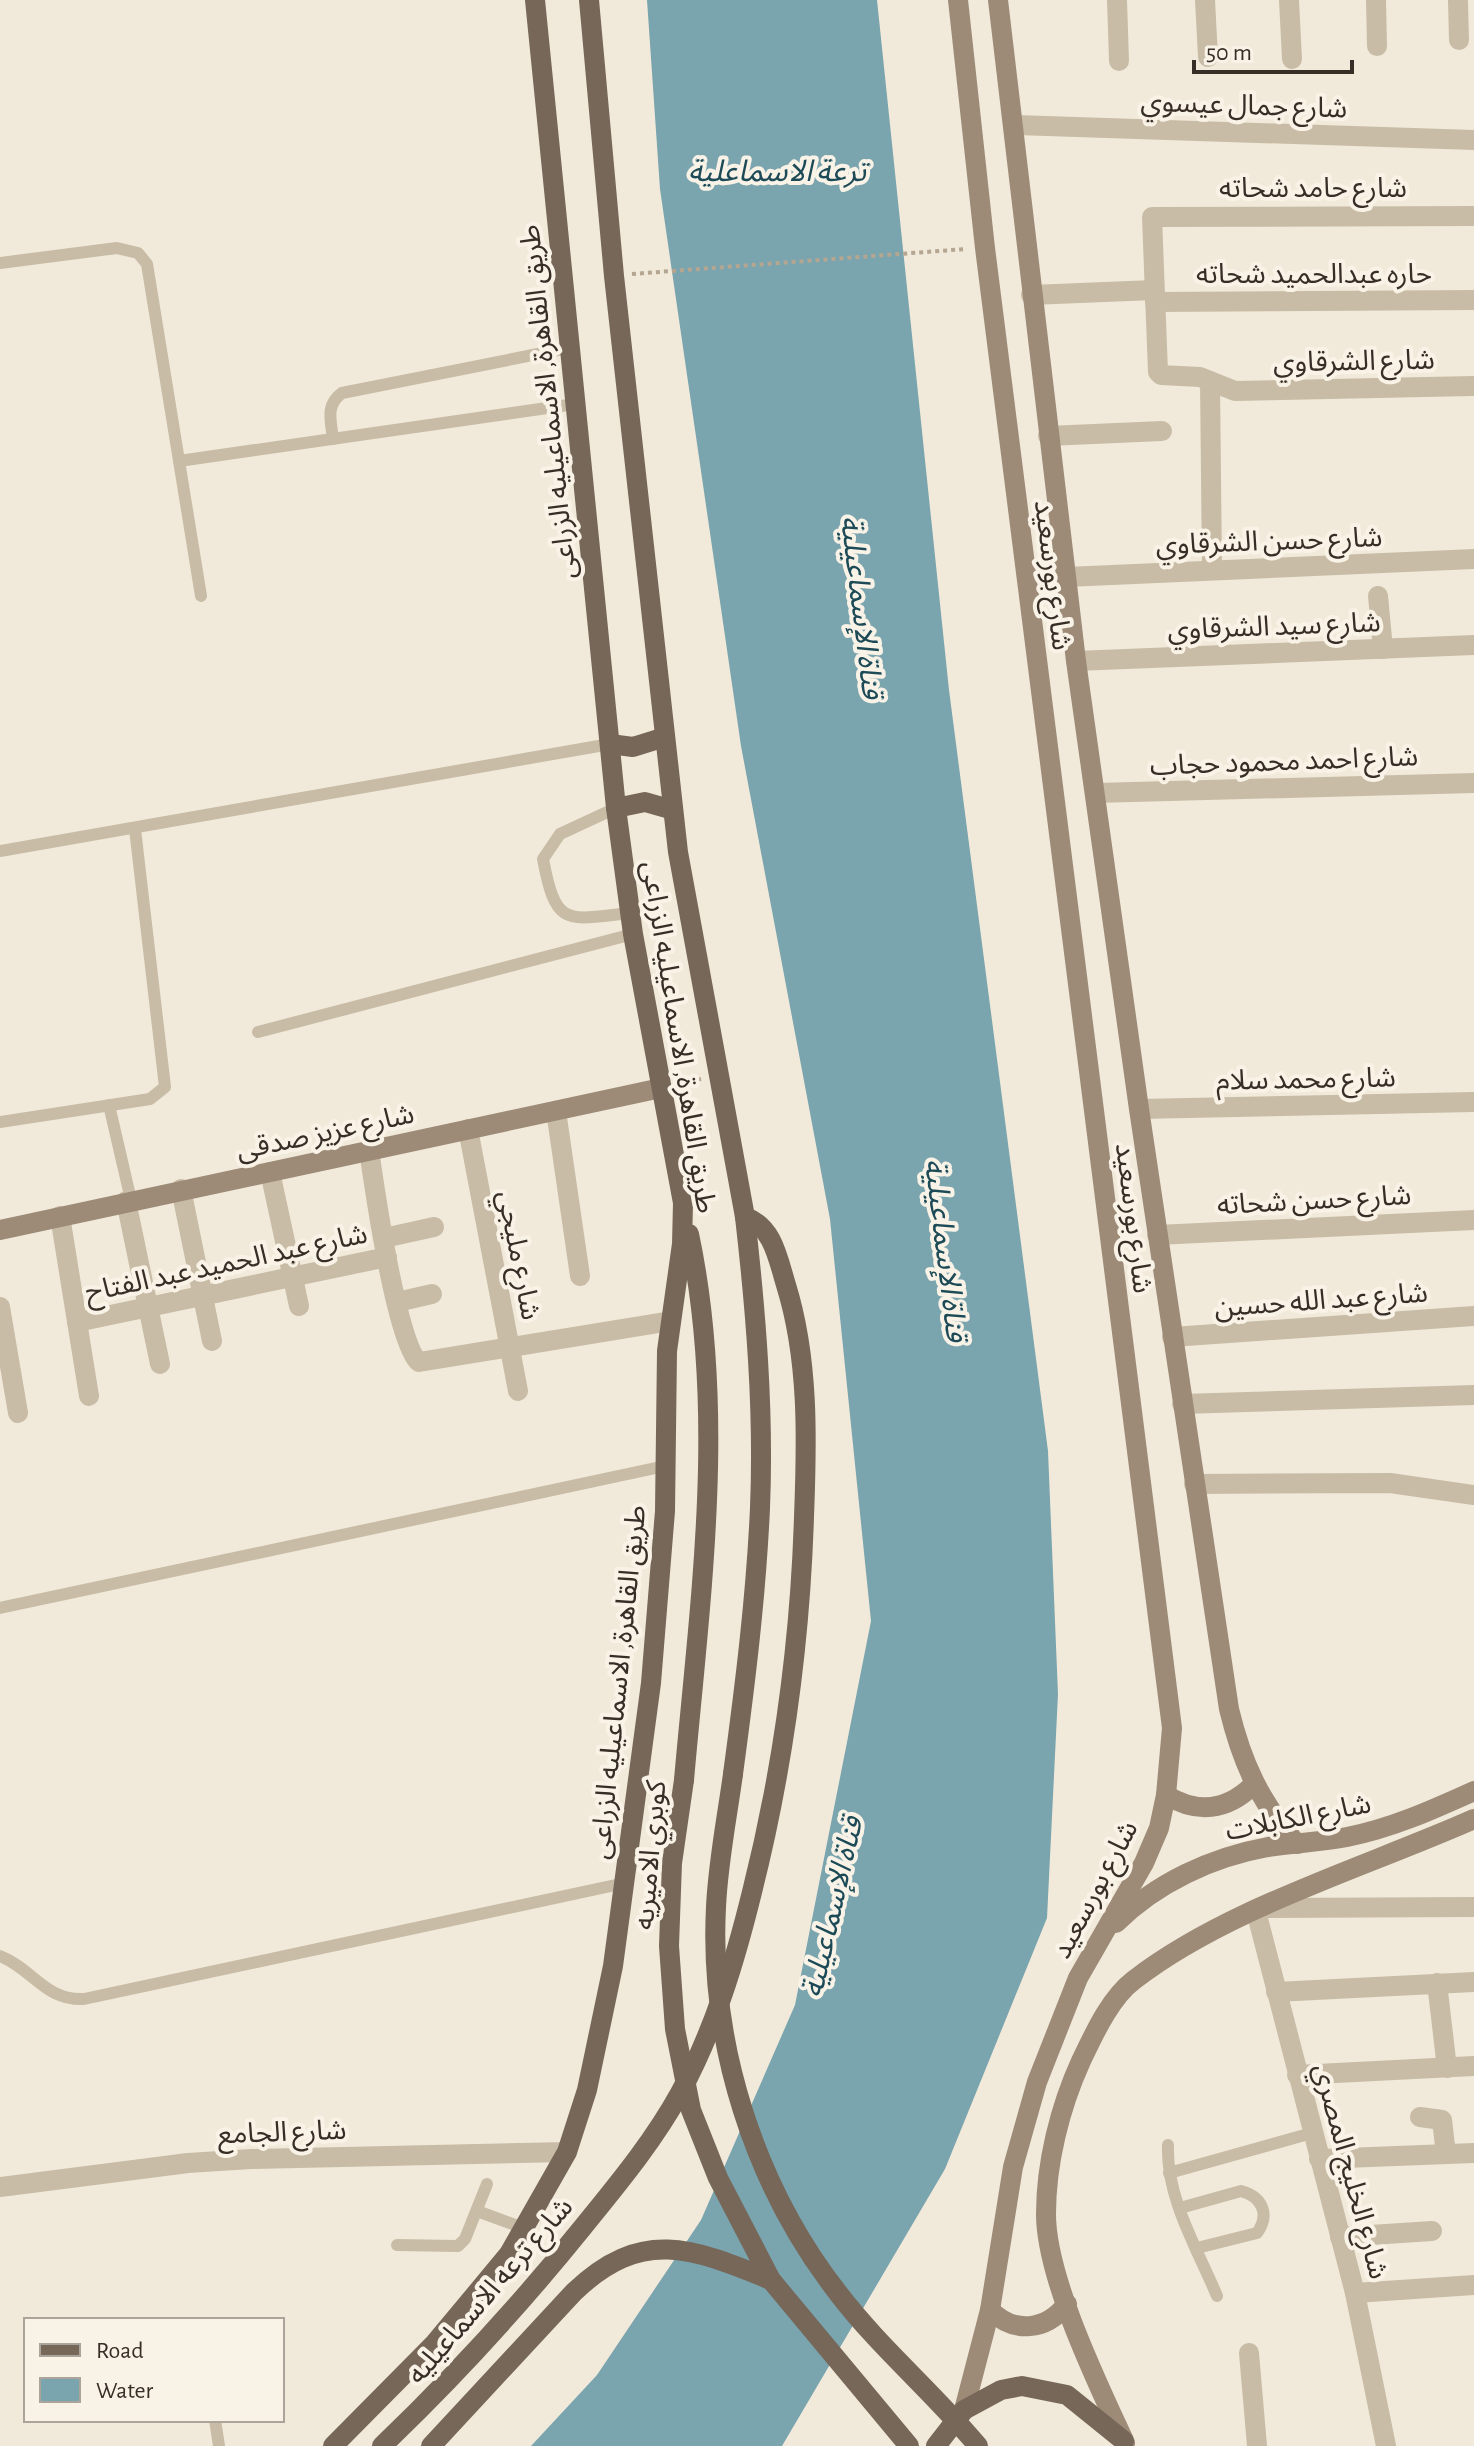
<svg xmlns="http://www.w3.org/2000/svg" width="1474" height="2446" font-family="'Alegreya Sans','Noto Sans Arabic',sans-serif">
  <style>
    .water { fill: #7aa4ae }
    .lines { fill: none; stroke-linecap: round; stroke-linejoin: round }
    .path { stroke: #b5a691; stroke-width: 4; stroke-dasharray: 4 4; stroke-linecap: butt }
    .lane { stroke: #c9bca6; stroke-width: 12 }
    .street { stroke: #c9bca6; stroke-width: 20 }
    .secondary { stroke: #9d8b78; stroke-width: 20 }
    .primary { stroke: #776758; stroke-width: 20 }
    .primary-bridge { stroke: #776758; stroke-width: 20 }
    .labels { text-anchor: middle; stroke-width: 8; stroke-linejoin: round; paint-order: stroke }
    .street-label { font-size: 28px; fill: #362e27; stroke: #f9f3e7 }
    .water-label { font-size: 30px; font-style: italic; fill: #1d4a57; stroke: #f9f3e7 }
  </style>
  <rect width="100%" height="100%" fill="#f1eada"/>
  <polygon class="water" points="647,0 877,0 949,690 1048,1451 1058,1694 1047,1918 945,2169 782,2446 531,2446 597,2375 701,2220 795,2005 871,1621 830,1219 741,746 660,189"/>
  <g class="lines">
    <g class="path">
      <polyline points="632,274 966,249"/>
      <polyline points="682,1083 701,1079"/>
    </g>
    <g class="lane">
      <polyline points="0,263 117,248 138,253 147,264 201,596"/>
      <path d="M333 439C331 421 325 405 342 393L568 348"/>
      <polyline points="179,461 575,404"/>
      <path d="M616 808 560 834 543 859C556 928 566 920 630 913"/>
      <polyline points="0,851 610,744"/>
      <polyline points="258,1032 633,934"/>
      <polyline points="109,1105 131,1200"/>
      <polyline points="0,1122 150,1099 165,1087 135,829"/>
      <polyline points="0,1608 665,1466"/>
      <path d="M0 1956C33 1969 45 2001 84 1999L625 1883"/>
      <path d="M1168 2145C1166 2198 1197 2248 1217 2296"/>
      <polyline points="1169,2173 1312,2133"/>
      <path d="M1180 2208 1241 2191C1263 2197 1270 2215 1257 2233L1197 2248"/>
      <polyline points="477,2211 526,2229"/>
      <polyline points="397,2245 458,2246 465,2239 487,2184"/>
      <polyline points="215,2420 219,2446"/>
    </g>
    <g class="street">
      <polyline points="1117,0 1119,61"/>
      <polyline points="1205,0 1208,57"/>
      <polyline points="1289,0 1292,59"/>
      <polyline points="1376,0 1377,46"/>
      <polyline points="1458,0 1459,40"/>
      <polyline points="1013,125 1474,140"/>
      <polyline points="1474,216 1152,217 1158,372 1161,375 1200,377 1235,391 1474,386"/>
      <polyline points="1031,295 1154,290"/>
      <polyline points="1155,302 1474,300"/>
      <polyline points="1210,381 1212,570"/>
      <polyline points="1048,436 1162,431"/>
      <polyline points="1066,577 1474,559"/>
      <polyline points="1378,596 1383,649"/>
      <polyline points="1076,661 1474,645"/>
      <polyline points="1095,793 1474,783"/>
      <polyline points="1139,1109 1474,1102"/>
      <polyline points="556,1111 580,1276"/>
      <polyline points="468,1129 518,1391"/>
      <path d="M369 1150C374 1185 397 1346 419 1362L671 1321"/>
      <polyline points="270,1172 299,1306"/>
      <polyline points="181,1189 212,1341"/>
      <polyline points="126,1201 160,1364"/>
      <polyline points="60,1216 89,1396"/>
      <polyline points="1157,1235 1474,1220"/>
      <polyline points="384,1238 434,1227"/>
      <polyline points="397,1302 432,1294"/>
      <polyline points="0,1307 18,1413"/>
      <polyline points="77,1322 387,1257"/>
      <polyline points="1172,1337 1474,1316"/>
      <polyline points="1182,1404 1474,1395"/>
      <polyline points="1194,1484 1390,1483 1474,1495"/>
      <polyline points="1264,1908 1474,1907"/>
      <polyline points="1256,1911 1355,2293 1386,2446"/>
      <polyline points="1437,1983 1447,2068"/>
      <polyline points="1276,1992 1474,1982"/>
      <polyline points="1297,2075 1474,2066"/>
      <polyline points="1420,2117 1442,2120 1446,2154"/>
      <polyline points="1319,2159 1474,2153"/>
      <polyline points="0,2187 188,2163 251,2159 567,2152"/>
      <polyline points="1340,2237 1432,2231"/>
      <polyline points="1355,2293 1474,2285"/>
      <polyline points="1249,2353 1257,2446"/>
    </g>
    <g class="secondary">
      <polyline points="958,0 985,248 1172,1728 1166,1795 1159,1828 1144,1863 1078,1978 1037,2082 1013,2167 990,2310 964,2410"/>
      <path d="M998 0 1076 661 1139 1109 1229 1709C1242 1763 1260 1802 1297 1844"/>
      <polyline points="0,1230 661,1088"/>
      <path d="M1166 1795C1197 1814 1227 1811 1253 1785"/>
      <path d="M1116 1923C1156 1883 1212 1857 1268 1847 1294 1843 1321 1842 1347 1837 1392 1828 1432 1810 1474 1791"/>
      <path d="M990 2310C1014 2334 1046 2331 1067 2304"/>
      <path d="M1125 2443C1098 2384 1046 2278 1046 2214 1046 2163 1060 2107 1081 2061 1094 2034 1110 1998 1134 1980 1227 1908 1366 1867 1474 1819"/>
    </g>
    <g class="primary">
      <path d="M589 0 614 276 678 852 745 1217C756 1313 764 1411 760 1508 756 1597 745 1685 733 1774"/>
      <polyline points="610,744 633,747 665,737"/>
      <polyline points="616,808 645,802 673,810"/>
      <path d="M684 1780C700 1599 727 1414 689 1234"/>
      <polyline points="333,2446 435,2343 509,2254 567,2152 587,2090 613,1966 651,1683 665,1511 667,1351 682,1244 683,1203 633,934 616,808 535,0"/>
      <path d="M382 2446C454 2377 520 2305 583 2227 617 2185 653 2142 680 2093 714 2031 735 1961 752 1892 783 1769 800 1644 804 1517 807 1440 809 1359 786 1285 778 1259 773 1226 745 1217"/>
      <path d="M431 2446 574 2292C642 2227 692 2248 771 2280"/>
      <polyline points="936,2446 964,2410 1001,2390 1022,2386 1067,2395 1124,2441"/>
    </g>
    <g class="primary-bridge">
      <path d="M733 1774C727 1818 718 1862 716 1907 709 2043 754 2185 838 2293 880 2348 934 2393 978 2446"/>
      <polyline points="684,1780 672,1863 669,1946 675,2029 691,2110 718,2178 771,2280 909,2446"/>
    </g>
  </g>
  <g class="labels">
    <g class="street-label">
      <text transform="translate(1244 104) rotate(2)" y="10">شارع جمال عيسوي</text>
      <text x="1313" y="197">شارع حامد شحاته</text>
      <text x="1314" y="283">حاره عبدالحميد شحاته</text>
      <text transform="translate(1354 360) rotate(-1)" y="10">شارع الشرقاوي</text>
      <text transform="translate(547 402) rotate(-96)" y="10">طريق القاهرة, الاسماعيليه الزراعى</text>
      <text transform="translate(1269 540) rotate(-2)" y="10">شارع حسن الشرقاوي</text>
      <text transform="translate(1054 575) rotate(83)" y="10">شارع بورسعيد</text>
      <text transform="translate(1274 625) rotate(-2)" y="10">شارع سيد الشرقاوي</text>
      <text transform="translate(1284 760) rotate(-2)" y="10">شارع احمد محمود حجاب</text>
      <text transform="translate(680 1037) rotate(81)" y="10">طريق القاهرة, الاسماعيليه الزراعى</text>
      <text transform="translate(1306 1078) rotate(-1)" y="10">شارع محمد سلام</text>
      <text transform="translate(325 1131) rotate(-12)" y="10">شارع عزيز صدقى</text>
      <text transform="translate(1314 1199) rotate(-3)" y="10">شارع حسن شحاته</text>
      <text transform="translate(1135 1218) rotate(83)" y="10">شارع بورسعيد</text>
      <text transform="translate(520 1255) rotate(79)" y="10">شارع مليجي</text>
      <text transform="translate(226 1262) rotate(-12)" y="10">شارع عبد الحميد عبد الفتاح</text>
      <text transform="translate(1321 1299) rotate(-4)" y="10">شارع عبد الله حسين</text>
      <text transform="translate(617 1682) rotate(-84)" y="10">طريق القاهرة, الاسماعيليه الزراعى</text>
      <text transform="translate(1298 1816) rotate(-11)" y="10">شارع الكابلات</text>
      <text transform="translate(649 1855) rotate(-85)" y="10">كوبري الاميريه</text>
      <text transform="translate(1094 1889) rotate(-62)" y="10">شارع بورسعيد</text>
      <text transform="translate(282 2131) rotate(-2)" y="10">شارع الجامع</text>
      <text transform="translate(1352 2171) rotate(75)" y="10">شارع الخليج المصري</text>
      <text transform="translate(489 2290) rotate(-49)" y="10">شارع ترعه الاسماعيليه</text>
    </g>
    <g class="water-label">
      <text x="777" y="181">ترعة الاسماعلية</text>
      <text transform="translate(862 607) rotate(83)" y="10">قناة الإسماعيلية</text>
      <text transform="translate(946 1250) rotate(83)" y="10">قناة الإسماعيلية</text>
      <text transform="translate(832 1907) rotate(-77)" y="10">قناة الإسماعيلية</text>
    </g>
  </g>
  <rect x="24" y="2318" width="260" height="104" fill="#f9f3e7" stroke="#aba49a" stroke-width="2"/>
  <rect x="40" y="2344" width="40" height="12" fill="#776758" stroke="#aba49a" stroke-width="2"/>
  <text x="96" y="2358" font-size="24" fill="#362e27">Road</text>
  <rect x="40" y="2378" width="40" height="24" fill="#7aa4ae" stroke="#aba49a" stroke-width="2"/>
  <text x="96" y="2398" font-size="24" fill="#362e27">Water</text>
  <path d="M1194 60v12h158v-12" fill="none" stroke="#362e27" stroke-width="4"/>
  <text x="1206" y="60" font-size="24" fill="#362e27" stroke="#f9f3e7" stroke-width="6" paint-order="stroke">50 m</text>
</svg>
